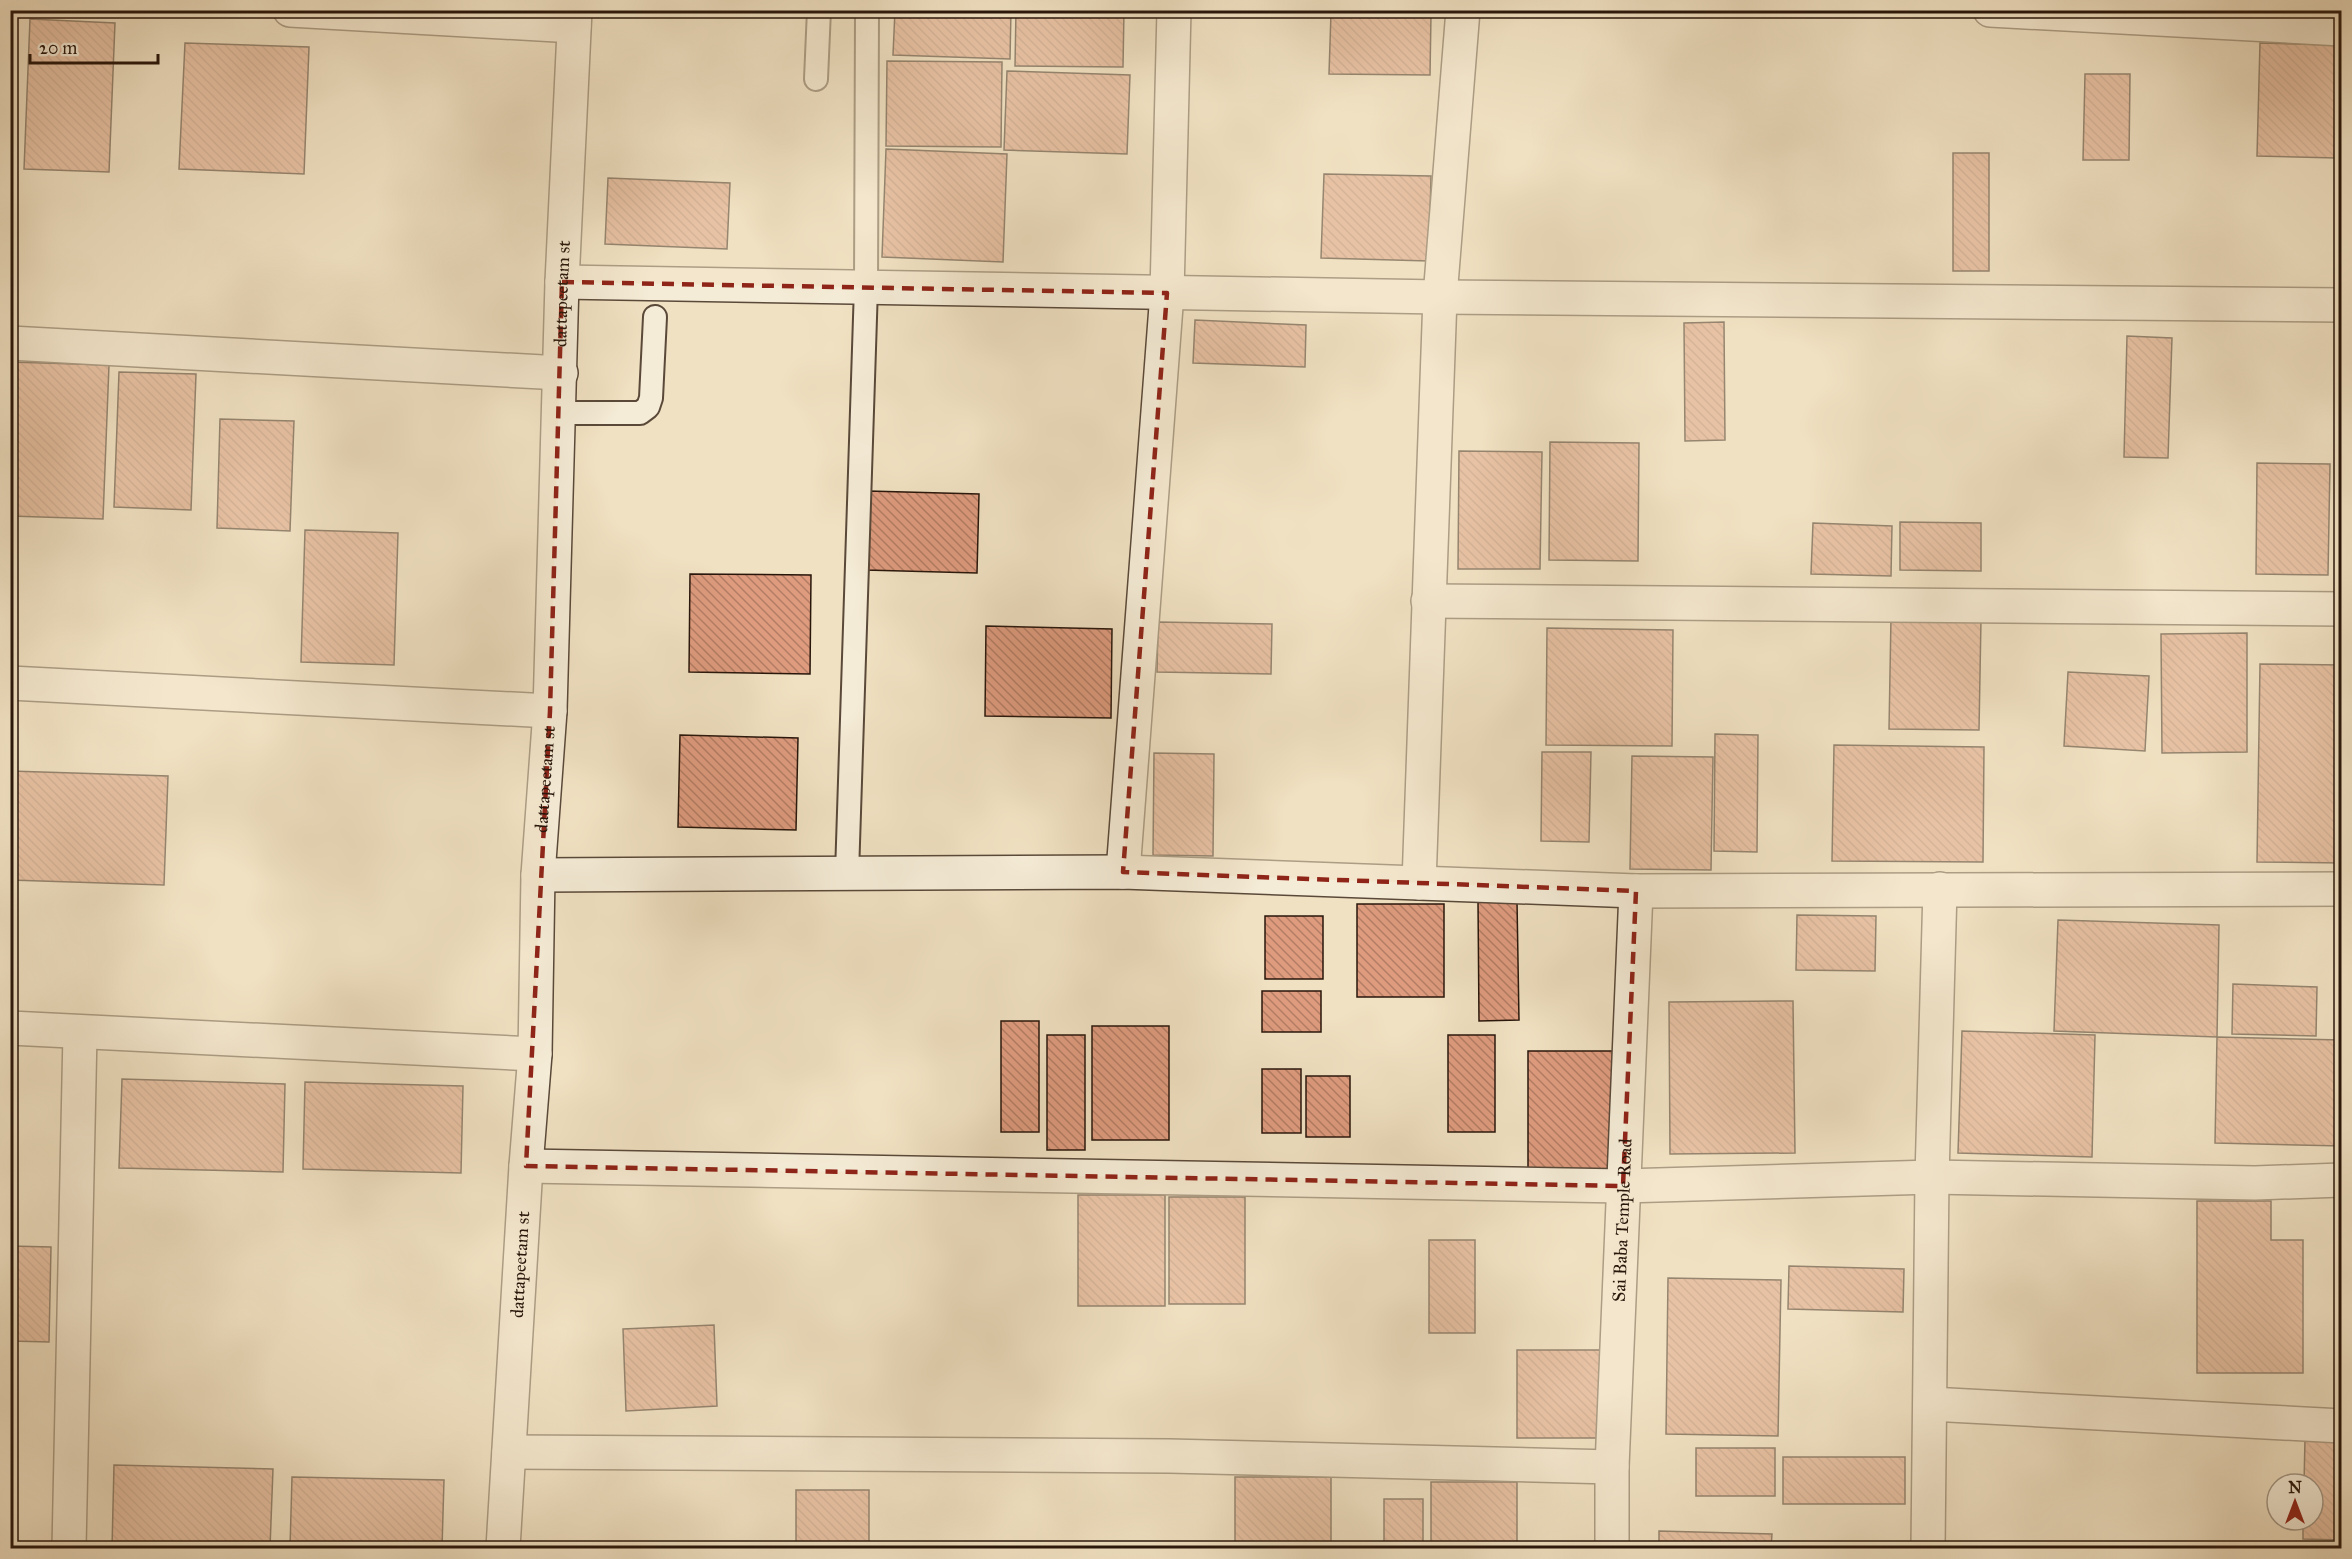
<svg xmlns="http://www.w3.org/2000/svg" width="2352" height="1559" font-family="'IM FELL Great Primer',serif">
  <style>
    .building { fill: url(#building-back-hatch); stroke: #28160b; stroke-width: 1.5 }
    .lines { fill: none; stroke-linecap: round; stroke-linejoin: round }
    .service-casing { stroke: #5a4939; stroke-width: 26 }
    .minor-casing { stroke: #5a4939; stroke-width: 36 }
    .service { stroke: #f5ecd7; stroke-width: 22 }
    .minor { stroke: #f5ecd7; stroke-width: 33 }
    .marked { fill: none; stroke: #8f2418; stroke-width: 4.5; stroke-dasharray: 12 8; stroke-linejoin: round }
    .labels { text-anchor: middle; stroke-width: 4.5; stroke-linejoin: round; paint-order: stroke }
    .street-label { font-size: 18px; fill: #28160b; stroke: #f5ecd7 }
  </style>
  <defs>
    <pattern id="building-back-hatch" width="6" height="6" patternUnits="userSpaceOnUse" patternTransform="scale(1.5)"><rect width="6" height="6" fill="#de9b7e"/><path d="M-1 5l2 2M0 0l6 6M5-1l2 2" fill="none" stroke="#b47d65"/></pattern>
  </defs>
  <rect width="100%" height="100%" fill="#f0e1c2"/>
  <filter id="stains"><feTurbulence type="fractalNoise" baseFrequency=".00333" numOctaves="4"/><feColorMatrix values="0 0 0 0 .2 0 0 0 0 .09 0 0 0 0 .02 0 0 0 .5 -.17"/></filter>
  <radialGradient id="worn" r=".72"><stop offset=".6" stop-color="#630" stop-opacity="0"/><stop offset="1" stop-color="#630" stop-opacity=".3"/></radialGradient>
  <g class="building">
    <polygon points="895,10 1011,10 1010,59 893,55"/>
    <polygon points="1016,10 1124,10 1123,67 1015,66"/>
    <polygon points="1331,13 1431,15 1430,75 1329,74"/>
    <polygon points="30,19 115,23 109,172 24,169"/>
    <polygon points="185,43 309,47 304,174 179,169"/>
    <polygon points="2260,43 2339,45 2336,158 2257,156"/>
    <polygon points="887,61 1002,62 1001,147 886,146"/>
    <polygon points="1007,71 1130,75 1127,154 1004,150"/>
    <polygon points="2085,74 2130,74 2129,160 2083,160"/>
    <polygon points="886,149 1007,154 1003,262 882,257"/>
    <rect x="1953" y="153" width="36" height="118"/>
    <polygon points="1324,174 1431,176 1429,261 1321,258"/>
    <polygon points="608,178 730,183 727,249 605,244"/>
    <polygon points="1195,320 1306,325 1305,367 1193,363"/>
    <polygon points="1724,322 1725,440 1685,441 1684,323"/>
    <polygon points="2127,336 2172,338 2168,458 2124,457"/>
    <polygon points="10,362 109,365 103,519 10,516"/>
    <polygon points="119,372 196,374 191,510 114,507"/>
    <polygon points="220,419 294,421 290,531 217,528"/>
    <polygon points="1550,442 1639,443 1638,561 1549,560"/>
    <polygon points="1459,451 1542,452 1540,569 1458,569"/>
    <polygon points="2257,463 2330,464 2328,575 2256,574"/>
    <polygon points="868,491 979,494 977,573 865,570"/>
    <polygon points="1900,522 1981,523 1981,571 1900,570"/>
    <polygon points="1813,523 1892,526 1891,576 1811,574"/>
    <polygon points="305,530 398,533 394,665 301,662"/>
    <polygon points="690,574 811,575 810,674 689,672"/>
    <polygon points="1891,617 1981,619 1979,730 1889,729"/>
    <polygon points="1158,622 1272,624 1271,674 1157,672"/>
    <polygon points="986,626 1112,629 1111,718 985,716"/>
    <polygon points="1547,628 1673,630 1672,746 1546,745"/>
    <polygon points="2247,633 2247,752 2162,753 2161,634"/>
    <polygon points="2260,664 2342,665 2342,863 2257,862"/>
    <polygon points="2068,672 2149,676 2145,751 2064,746"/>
    <polygon points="1715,734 1758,735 1757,852 1714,851"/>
    <polygon points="680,735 798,738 796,830 678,827"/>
    <polygon points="1834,745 1984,747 1983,862 1832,861"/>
    <polygon points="1542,752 1591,752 1589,842 1541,841"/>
    <polygon points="1154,753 1214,754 1213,856 1153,855"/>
    <polygon points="1632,756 1713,757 1711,870 1630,869"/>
    <polygon points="10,771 168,776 164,885 10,880"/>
    <polygon points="1478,901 1517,901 1519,1020 1479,1021"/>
    <rect x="1357" y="904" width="87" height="93"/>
    <polygon points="1797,915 1876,916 1875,971 1796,970"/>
    <rect x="1265" y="916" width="58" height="63"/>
    <polygon points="2058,920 2219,925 2217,1037 2054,1031"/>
    <polygon points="2233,984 2317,987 2316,1036 2232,1034"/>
    <rect x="1262" y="991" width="59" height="41"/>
    <polygon points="1793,1001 1795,1153 1670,1154 1669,1002"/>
    <rect x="1001" y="1021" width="38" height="111"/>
    <rect x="1092" y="1026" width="77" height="114"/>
    <polygon points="1962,1031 2095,1035 2092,1157 1958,1153"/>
    <rect x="1047" y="1035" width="38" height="115"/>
    <rect x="1448" y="1035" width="47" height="97"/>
    <polygon points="2217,1037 2342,1040 2342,1146 2215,1143"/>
    <rect x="1528" y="1051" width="86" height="122"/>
    <rect x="1262" y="1069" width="39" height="64"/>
    <rect x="1306" y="1076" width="44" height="61"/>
    <polygon points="122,1079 285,1084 283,1172 119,1168"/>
    <polygon points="305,1082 463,1086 461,1173 303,1169"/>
    <rect x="1078" y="1195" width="87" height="111"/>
    <rect x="1169" y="1197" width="76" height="107"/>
    <polygon points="2197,1201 2271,1201 2271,1240 2303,1240 2303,1373 2197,1373"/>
    <rect x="1429" y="1240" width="46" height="93"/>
    <polygon points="10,1246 51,1247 49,1342 10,1341"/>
    <polygon points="1789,1266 1904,1269 1903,1312 1788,1309"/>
    <polygon points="1668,1278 1781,1280 1778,1436 1666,1434"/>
    <polygon points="714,1325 717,1406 626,1411 623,1329"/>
    <rect x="1517" y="1350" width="83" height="88"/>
    <polygon points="2305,1439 2342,1440 2342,1540 2303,1539 2303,1520 2313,1520 2313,1484 2304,1484"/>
    <rect x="1696" y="1448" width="79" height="48"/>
    <rect x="1783" y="1457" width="122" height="47"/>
    <polygon points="114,1465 273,1469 270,1548 112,1548"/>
    <polygon points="292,1477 444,1480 442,1548 290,1548"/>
    <rect x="1235" y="1477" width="96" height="71"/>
    <rect x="1431" y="1482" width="86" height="66"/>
    <rect x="796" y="1490" width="73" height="58"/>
    <rect x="1384" y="1499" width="39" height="49"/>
    <polygon points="1659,1531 1772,1534 1771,1548 1659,1548"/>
    <polygon points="1951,1547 2074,1548 1951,1548"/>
  </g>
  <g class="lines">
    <defs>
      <g id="service">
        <polyline points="816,79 819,10"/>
        <polyline points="560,413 640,413 648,407 651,398 655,317"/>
        <polyline points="847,874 866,287 867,10"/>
      </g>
      <g id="minor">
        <polyline points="290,10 574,26"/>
        <polyline points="1990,10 2342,29"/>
        <polyline points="562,282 1440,297 2342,305"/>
        <polyline points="10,343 561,373"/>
        <polyline points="1428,601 2342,609"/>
        <polyline points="10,683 550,711"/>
        <polyline points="1123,872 1167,293 1174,10"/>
        <polyline points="538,875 1123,872 1636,891 2342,889"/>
        <polyline points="1419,883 1440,297 1463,10"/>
        <polyline points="10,1028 535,1054"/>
        <polyline points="526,1166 1623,1186 1932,1177 2255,1183 2342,1180"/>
        <polyline points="1930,1404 2342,1426"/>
        <polyline points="509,1452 1169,1456 1612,1467"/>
        <polyline points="69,1548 80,1033"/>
        <path id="s1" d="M503 1548 526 1166 535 1054 538 875 550 711 562 282 575 10"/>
        <path id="s2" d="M1612 1548V1467L1636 891"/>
        <polyline points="1928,1548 1932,1177 1940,889"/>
      </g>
    </defs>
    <use href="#service" class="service-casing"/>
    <use href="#minor" class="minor-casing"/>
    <use href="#service" class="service"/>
    <use href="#minor" class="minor"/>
  </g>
  <path d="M0 0H2352V1559H0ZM562 282 1167 293 1123 872 1636 891 1623 1186 526 1166 550 711Z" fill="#f0e1c2" fill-opacity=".55" fill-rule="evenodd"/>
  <path class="marked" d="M562 282 1167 293 1123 872 1636 891 1623 1186 526 1166 550 711Z"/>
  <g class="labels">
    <g class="street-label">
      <text dy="6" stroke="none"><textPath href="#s1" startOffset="1256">dattapeetam st</textPath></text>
      <text dy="6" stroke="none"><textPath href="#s1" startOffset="770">dattapeetam st</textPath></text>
      <text dy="6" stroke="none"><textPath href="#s2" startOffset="328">Sai Baba Temple Road</textPath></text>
      <text dy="6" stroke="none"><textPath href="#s1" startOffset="284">dattapeetam st</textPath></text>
    </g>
  </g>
  <rect width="2352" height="1559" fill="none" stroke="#f0e1c2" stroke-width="36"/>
  <rect x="12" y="12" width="2328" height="1535" fill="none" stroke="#28160b" stroke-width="3"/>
  <rect x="18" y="18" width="2316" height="1523" fill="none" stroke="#28160b" stroke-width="1.5"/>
  <g transform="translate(2295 1502)"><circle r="28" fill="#f5ecd7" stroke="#a39685" stroke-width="1.5"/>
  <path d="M0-4.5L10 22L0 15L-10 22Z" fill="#8f2418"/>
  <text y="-9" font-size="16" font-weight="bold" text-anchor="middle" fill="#28160b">N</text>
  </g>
  <path d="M30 54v9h128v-9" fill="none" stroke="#28160b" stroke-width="3"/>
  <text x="39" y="54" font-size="18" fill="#28160b" stroke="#f5ecd7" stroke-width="4.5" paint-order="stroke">20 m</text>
  <rect width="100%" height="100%" filter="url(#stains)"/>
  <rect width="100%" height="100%" fill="url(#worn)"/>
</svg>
